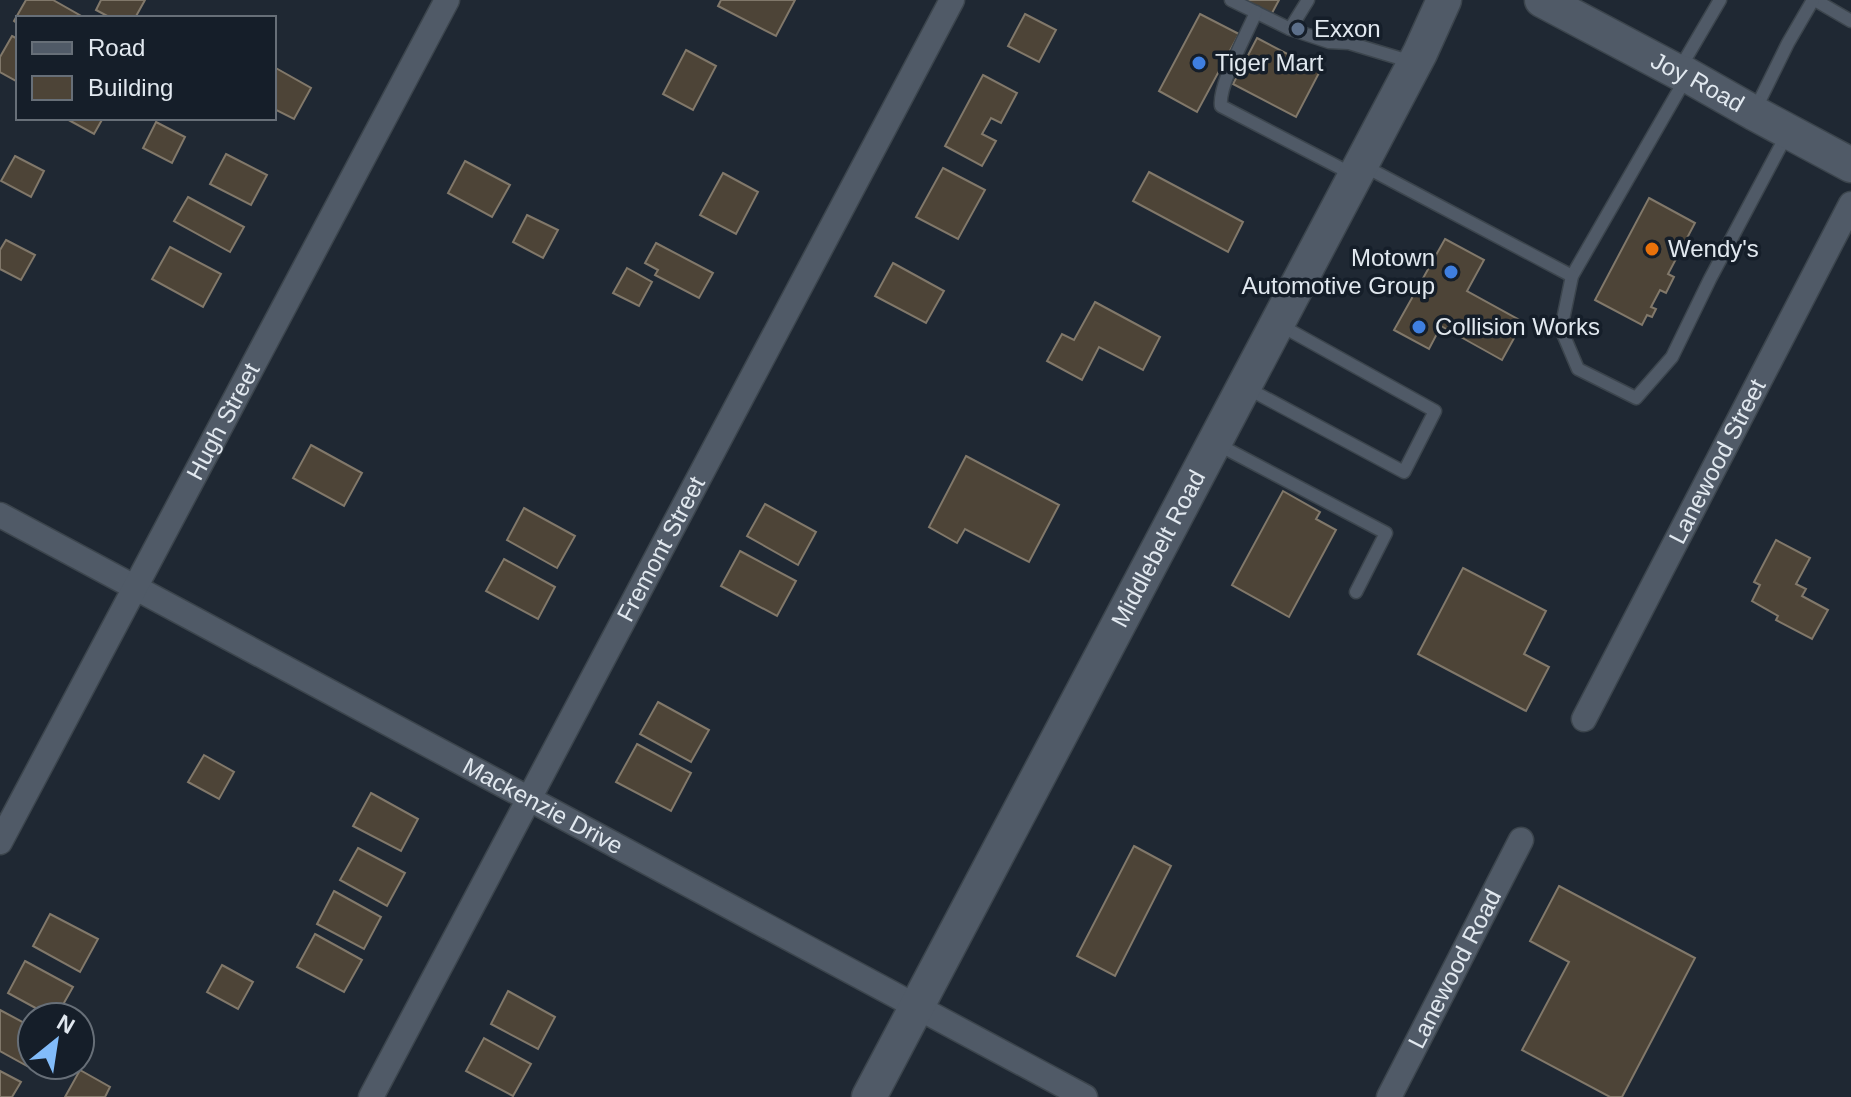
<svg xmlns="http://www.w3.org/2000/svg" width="1851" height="1097" font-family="Helvetica,sans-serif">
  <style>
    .building { fill: #4d4437; stroke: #81786a; stroke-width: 2 }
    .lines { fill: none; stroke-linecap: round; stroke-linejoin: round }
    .service-casing { stroke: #3c454d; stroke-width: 15 }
    .minor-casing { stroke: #3c454d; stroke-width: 27 }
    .secondary-casing { stroke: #3c454d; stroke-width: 37 }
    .service { stroke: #505a67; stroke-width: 12 }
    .minor { stroke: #505a67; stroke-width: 24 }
    .secondary { stroke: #505a67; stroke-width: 34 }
    .service-dot { fill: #5c6f8a; stroke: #151e29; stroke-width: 3 }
    .shop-dot { fill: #3f7fe0; stroke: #151e29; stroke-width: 3 }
    .food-dot { fill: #e8710a; stroke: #151e29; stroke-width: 3 }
    .labels { text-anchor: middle; stroke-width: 7; stroke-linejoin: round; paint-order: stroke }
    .poi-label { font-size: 24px; fill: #e1e8ef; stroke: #151e29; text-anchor: start }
    .street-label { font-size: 24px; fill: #e1e8ef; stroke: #151e29 }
  </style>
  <rect width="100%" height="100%" fill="#1f2833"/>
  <g class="building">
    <polygon points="26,0 53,0 83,17 82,18 18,18 18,24 14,21"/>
    <polygon points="101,0 145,0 135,18 111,18 96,10"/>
    <polygon points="721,0 795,0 776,36 718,6"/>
    <polygon points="1242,0 1279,0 1271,15"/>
    <polygon points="1025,14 1056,30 1039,62 1008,46"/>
    <polygon points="1200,14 1239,34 1197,112 1159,91"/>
    <polygon points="12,36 18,39 18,82 0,72 0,57"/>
    <polygon points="1257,38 1320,71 1296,117 1233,84"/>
    <polygon points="686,50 716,66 693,110 663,94"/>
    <polygon points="274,67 311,88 294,119 274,109"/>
    <polygon points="983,75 1017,93 1001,123 991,118 982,134 996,141 982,166 945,146"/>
    <polygon points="65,118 103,118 94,134"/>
    <polygon points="156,122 185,137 172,163 143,148"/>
    <polygon points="226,154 267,175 251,205 210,184"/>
    <polygon points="15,156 44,171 31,197 1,181"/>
    <polygon points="465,161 510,185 492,217 448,193"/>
    <polygon points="943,168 985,190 958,239 916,217"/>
    <polygon points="1149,172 1243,222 1228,252 1133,201"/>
    <polygon points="723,173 758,192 736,234 700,215"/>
    <polygon points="188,197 244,227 230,252 174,221"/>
    <polygon points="1649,198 1695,223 1668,274 1674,277 1666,293 1660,290 1651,307 1656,309 1652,317 1647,315 1642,325 1595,300"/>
    <polygon points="527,215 558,230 543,258 513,242"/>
    <polygon points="1445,239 1484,260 1467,291 1523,322 1502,360 1441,326 1429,349 1394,330"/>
    <polygon points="6,240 35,255 21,280 0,269 0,250"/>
    <polygon points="656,243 713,273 699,298 655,275 658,270 645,263"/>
    <polygon points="170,247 221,274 203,307 152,279"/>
    <polygon points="893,263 944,291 926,323 875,296"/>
    <polygon points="627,268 652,282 639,306 613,293"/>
    <polygon points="1095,302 1160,337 1143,370 1099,347 1082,380 1047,361 1062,334 1074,340"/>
    <polygon points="311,445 362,473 344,506 293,478"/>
    <polygon points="966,456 1059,505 1029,562 965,529 957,543 929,527"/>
    <polygon points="1283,491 1320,512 1316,519 1336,530 1289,617 1232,585"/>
    <polygon points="765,504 816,532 798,565 747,536"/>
    <polygon points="524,508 575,536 557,568 507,540"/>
    <polygon points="1776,540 1810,558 1796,584 1806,589 1802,596 1828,610 1812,639 1776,620 1778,616 1752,601 1760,585 1754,582"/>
    <polygon points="740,551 796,581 777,616 721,586"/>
    <polygon points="504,559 555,587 538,619 486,591"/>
    <polygon points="1463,568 1546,611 1524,654 1549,667 1526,711 1418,654"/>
    <polygon points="658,702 709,730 691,762 640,734"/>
    <polygon points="637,744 691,773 671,811 616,782"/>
    <polygon points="204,755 234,772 219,799 188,782"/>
    <polygon points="371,793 418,819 401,851 353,826"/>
    <polygon points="1134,846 1171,866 1115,976 1077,956"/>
    <polygon points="358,848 405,873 387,906 340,880"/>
    <polygon points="1559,886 1695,958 1622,1097 1610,1097 1522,1050 1569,962 1530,941"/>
    <polygon points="334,891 381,917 364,949 317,924"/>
    <polygon points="50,914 98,939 80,972 33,946"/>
    <polygon points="315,934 362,960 344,992 297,967"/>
    <polygon points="25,961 73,987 56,1017 52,1017 8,993"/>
    <polygon points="222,965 253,982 238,1009 207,992"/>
    <polygon points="508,991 555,1017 538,1049 491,1024"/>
    <polygon points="0,1010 32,1027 32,1058 27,1066 0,1051"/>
    <polygon points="484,1038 531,1064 513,1096 466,1071"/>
    <polygon points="80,1070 110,1087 105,1097 65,1097"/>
    <polygon points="0,1071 21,1082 12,1097 0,1097"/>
  </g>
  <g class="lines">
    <defs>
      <g id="service">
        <polyline points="1231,0 1290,29 1329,42 1349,43 1412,62"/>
        <polyline points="1815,0 1851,21"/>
        <path d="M1256 12C1247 34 1218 85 1221 106L1352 174"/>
        <polyline points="1290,29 1308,0"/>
        <polyline points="1679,70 1720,0"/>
        <polyline points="1686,78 1572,276 1561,329 1578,369 1636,398 1672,357 1710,279 1787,134"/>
        <polyline points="1755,110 1788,43 1813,0"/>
        <polyline points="1364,166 1572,276"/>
        <polyline points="1245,387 1404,472 1435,411 1280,325"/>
        <polyline points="1217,444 1386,533 1356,592"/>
      </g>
      <g id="minor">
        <path id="s1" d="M0 515 1085 1097"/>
        <path id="s2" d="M1584 719 1851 204"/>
        <path id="s3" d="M0 842 447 0"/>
        <path id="s4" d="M371 1097 952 0"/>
        <path id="s5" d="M1389 1097 1521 840"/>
      </g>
      <g id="secondary">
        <path id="s6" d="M1542 0 1678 72 1687 75 1754 113 1851 165"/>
        <path id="s7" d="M869 1097 1420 53 1444 0"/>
      </g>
    </defs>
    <use href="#service" class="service-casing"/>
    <use href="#minor" class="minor-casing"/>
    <use href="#secondary" class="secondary-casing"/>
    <use href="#service" class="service"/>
    <use href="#minor" class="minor"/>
    <use href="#secondary" class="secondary"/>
  </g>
  <circle class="service-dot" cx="1298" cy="29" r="8"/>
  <g class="shop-dot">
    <circle cx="1199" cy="63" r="8"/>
    <circle cx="1451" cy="272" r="8"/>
    <circle cx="1419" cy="327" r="8"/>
  </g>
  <circle class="food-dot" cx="1652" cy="249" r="8"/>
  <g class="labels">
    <g class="poi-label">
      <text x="1314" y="37">Exxon</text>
      <text x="1215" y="71">Tiger Mart</text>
      <text x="1668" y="257">Wendy's</text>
      <text x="1435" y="266" text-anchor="end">Motown<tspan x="1435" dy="28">Automotive Group</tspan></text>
      <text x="1435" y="335">Collision Works</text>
    </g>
    <g class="street-label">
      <text dy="8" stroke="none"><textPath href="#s6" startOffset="176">Joy Road</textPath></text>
      <text dy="8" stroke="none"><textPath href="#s3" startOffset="476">Hugh Street</textPath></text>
      <text dy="8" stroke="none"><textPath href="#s2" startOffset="290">Lanewood Street</textPath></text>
      <text dy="8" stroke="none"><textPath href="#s4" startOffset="620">Fremont Street</textPath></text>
      <text dy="8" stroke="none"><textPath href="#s7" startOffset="620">Middlebelt Road</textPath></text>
      <text dy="8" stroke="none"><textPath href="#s1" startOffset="616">Mackenzie Drive</textPath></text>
      <text dy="8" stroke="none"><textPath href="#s5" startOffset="144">Lanewood Road</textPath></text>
    </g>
  </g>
  <rect x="16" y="16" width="260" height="104" fill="#151e29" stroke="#676f78" stroke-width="2"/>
  <rect x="32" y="42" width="40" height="12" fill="#505a67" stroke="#676f78" stroke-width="2"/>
  <text x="88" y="56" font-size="24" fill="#e1e8ef">Road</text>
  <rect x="32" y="76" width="40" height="24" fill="#4d4437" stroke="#676f78" stroke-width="2"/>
  <text x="88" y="96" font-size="24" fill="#e1e8ef">Building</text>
  <g transform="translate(56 1041) rotate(30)"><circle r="38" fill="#151e29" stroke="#676f78" stroke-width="2"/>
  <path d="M0-6L14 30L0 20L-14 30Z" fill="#82bcfa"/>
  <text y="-12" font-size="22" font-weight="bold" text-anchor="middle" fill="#e1e8ef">N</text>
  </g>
</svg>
